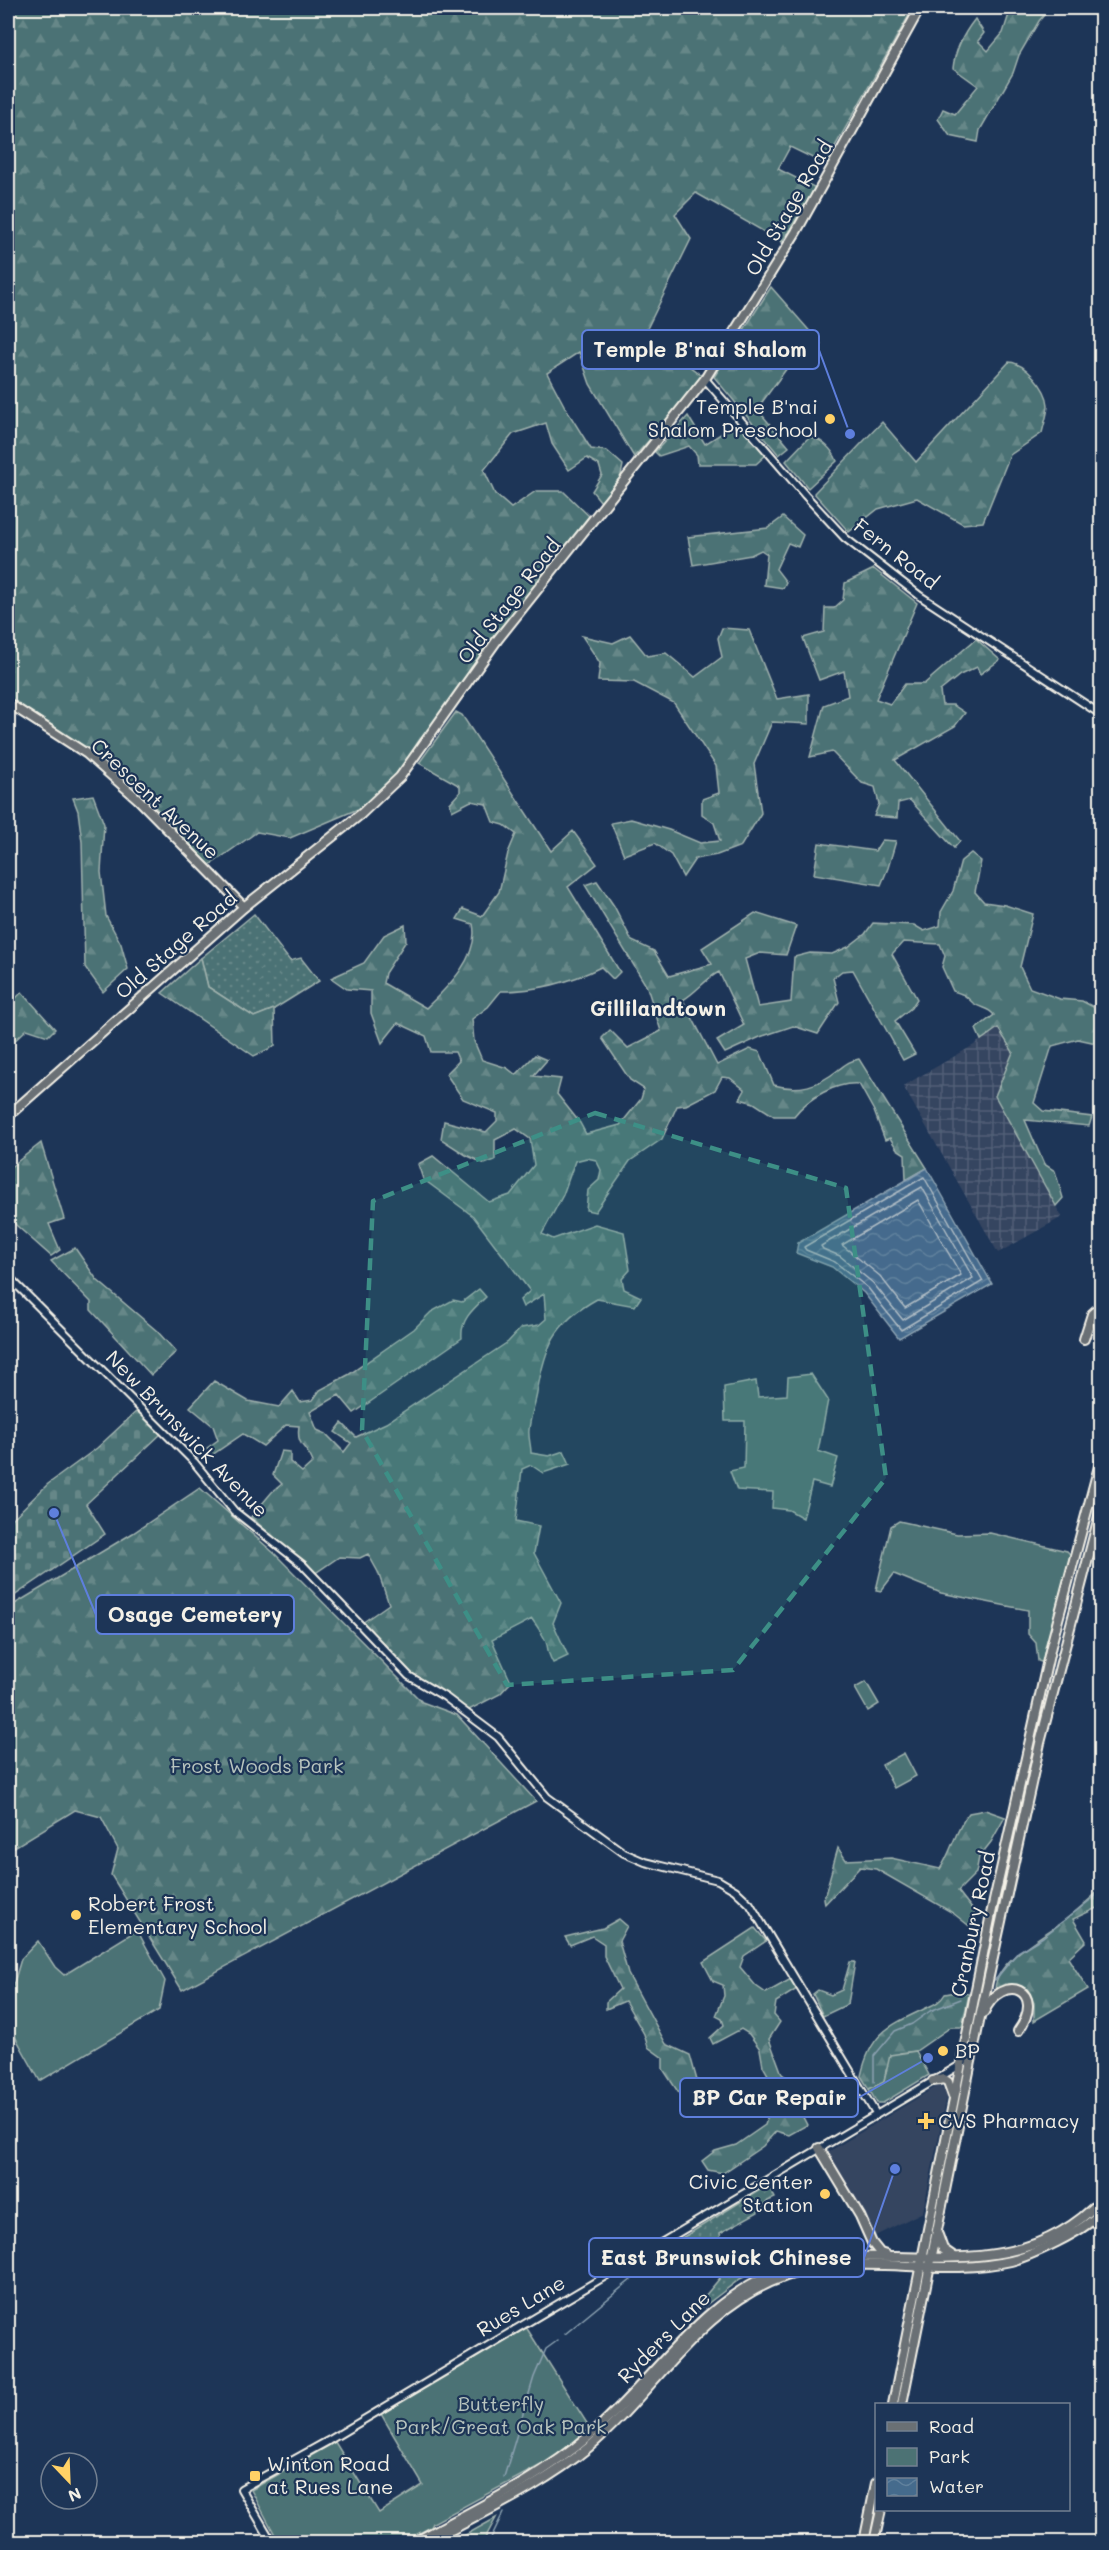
<svg xmlns="http://www.w3.org/2000/svg" width="1109" height="2550" font-family="Mali,sans-serif">
  <style>
    .built { fill: #344460 }
    .industrial { fill: url(#industrial-grid) }
    .grass { fill: url(#grass-dots); stroke: #a0b2ae; stroke-width: 1.5 }
    .forest { fill: url(#forest-firs); stroke: #a0b2ae; stroke-width: 1.5 }
    .cemetery { fill: url(#cemetery-stones); stroke: #a0b2ae; stroke-width: 1.5 }
    .green { fill: #4c7274; stroke: #a0b2ae; stroke-width: 1.5 }
    .water { fill: url(#water-waves); stroke: #8ba1b1; stroke-width: 1.5 }
    .lines { fill: none; stroke-linecap: round; stroke-linejoin: round }
    .shore { stroke: #aebbc4; stroke-width: 1.5 }
    .stream { stroke: #8ba1b1; stroke-width: 1.5 }
    .minor-casing { stroke: #f4f1e8; stroke-width: 10 }
    .major-casing { stroke: #f4f1e8; stroke-width: 12 }
    .minor { stroke: #1d3557; stroke-width: 6 }
    .major { stroke: #6a7074; stroke-width: 8 }
    .marked { fill: #3d8f86; fill-opacity: 0.2; stroke: #3d8f86; stroke-width: 4.5; stroke-dasharray: 12 8; stroke-linejoin: round }
    .poi-dot { fill: #ffd166; stroke: #1d3557; stroke-width: 2 }
    .labels { text-anchor: middle; stroke-width: 4.5; stroke-linejoin: round; paint-order: stroke }
    .street-label { font-size: 20px; fill: #f4f1e8; stroke: #1d3557 }
    .poi-label { font-size: 20px; fill: #f4f1e8; stroke: #1d3557; text-anchor: start }
    .park-label { font-size: 20px; fill: #b9c5bf; stroke: #1d3557 }
    .neighbourhood-label { font-size: 21px; font-weight: bold; fill: #f4f1e8; stroke: #1d3557 }
    .leader { fill: none; stroke: #5e7fdd; stroke-width: 2 }
    .callout-dot { fill: #5e7fdd; stroke: #1d3557; stroke-width: 2 }
    .callout { fill: #1d3557; stroke: #5e7fdd; stroke-width: 2 }
    .callout-label { font-size: 21px; text-anchor: middle; font-weight: bold; fill: #f4f1e8 }
  </style>
  <defs>
    <pattern id="industrial-grid" width="8" height="8" patternUnits="userSpaceOnUse" patternTransform="scale(1.5)"><rect width="8" height="8" fill="#344460"/><path d="M0 4h8M4 0v8" fill="none" stroke="#525f77"/></pattern>
    <pattern id="grass-dots" width="8" height="8" patternUnits="userSpaceOnUse" patternTransform="scale(1.5)"><rect width="8" height="8" fill="#4c7274"/><path d="M2 2h.1M6 6h.1" fill="none" stroke="#668788" stroke-width="1.8" stroke-linecap="round"/></pattern>
    <pattern id="forest-firs" width="22" height="20" patternUnits="userSpaceOnUse" patternTransform="scale(1.5)"><rect width="22" height="20" fill="#4c7274"/><path d="M5 1l3.5 6h-7zM16 11l3.5 6h-7z" fill="#668788"/></pattern>
    <pattern id="cemetery-stones" width="16" height="16" patternUnits="userSpaceOnUse" patternTransform="scale(1.5)"><rect width="16" height="16" fill="#4c7274"/><path d="M2 7V4a2 2 0 0 1 4 0v3zM10 15v-3a2 2 0 0 1 4 0v3z" fill="#668788"/></pattern>
    <pattern id="water-waves" width="16" height="10" patternUnits="userSpaceOnUse" patternTransform="scale(1.5)"><rect width="16" height="10" fill="#456b8d"/><path d="M0 5q4-4 8 0t8 0" fill="none" stroke="#60819d"/></pattern>
  </defs>
  <rect width="100%" height="100%" fill="#1d3557"/>
  <filter id="ink" filterUnits="userSpaceOnUse"><feTurbulence type="fractalNoise" baseFrequency=".0167" numOctaves="2"/><feDisplacementMap in="SourceGraphic" scale="12" xChannelSelector="R" yChannelSelector="G"/><feConvolveMatrix kernelMatrix="1 2 1 2 8 2 1 2 1" color-interpolation-filters="sRGB"/></filter>
  <g filter="url(#ink)">
    <polygon class="built" points="939,2085 948,2092 923,2212 873,2237 828,2152"/>
    <polygon class="industrial" points="998,1027 1013,1052 995,1097 1062,1217 998,1253 903,1086 974,1045"/>
    <g class="grass">
      <polygon points="254,914 290,961 301,958 319,981 274,1009 254,1017 208,987 201,958"/>
      <path d="M768 2185 775 2198 768 2201 758 2212 720 2233 723 2253 733 2268 753 2265 771 2257 775 2263 740 2279 698 2311 695 2308 720 2278C715 2266 706 2253 693 2249L687 2253 683 2251 682 2238Z"/>
    </g>
    <g class="forest">
      <polygon points="8,8 834,8 867,14 872,8 913,8 825,164 790,147 778,169 816,188 782,242 696,193 675,214 691,239 638,347 668,350 702,376 677,409 634,457 590,384 579,352 547,373 566,409 591,449 607,451 623,465 620,480 601,502 592,491 602,475 599,465 587,458 569,470 552,444 546,423 513,434 484,470 495,494 511,508 536,491 563,491 589,516 494,637 403,767 387,785 358,809 290,838 257,832 210,865 141,792 79,743 8,700"/>
      <path d="M1011 8H1050L1039 21 1019 55 1013 73 980 130 978 142 950 136 938 119 943 109 955 114 978 86 953 68C955 50 964 33 975 19L984 33 978 41 988 51 1003 33Z"/>
      <polygon points="771,287 821,344 809,362 795,357 757,409 789,447 779,455 714,377"/>
      <path d="M1009 362C1025 363 1047 388 1048 405 1048 413 1044 424 1042 433L1010 455 983 522 963 524 917 498 878 509 849 532 814 493 882 422 916 462Z"/>
      <polygon points="688,416 705,444 738,423 767,454 756,464 698,464 697,455 689,446 659,456 655,452"/>
      <path d="M809 437C821 438 833 450 837 461L808 488 786 461Z"/>
      <polygon points="783,517 803,535 798,547 788,543 776,569 786,582 783,588 764,585 767,554 761,550 751,555 693,565 688,537 768,528"/>
      <polygon points="874,569 917,603 876,699 890,704 905,684 924,684 976,639 1000,660 980,674 977,667 960,675 940,691 942,705 953,705 965,713 955,726 895,760 960,841 954,848 910,800 898,803 897,818 874,816 879,804 875,787 862,783 832,752 810,757 824,705 848,696 844,671 819,680 803,638 824,632 825,608 834,608 843,600 845,583"/>
      <polygon points="722,628 749,630 777,699 809,694 809,724 772,722 754,764 761,813 741,846 717,855 695,859 683,877 671,855 655,843 624,855 611,823 631,819 669,830 700,843 720,841 714,823 702,814 702,799 719,793 716,766 674,703 634,682 598,681 600,663 582,636 613,643 630,635 647,656 666,653 695,677 722,657 718,638"/>
      <path d="M456 712 462 715 551 851 573 831 597 864 568 887 620 972 613 979 601 967C569 983 536 991 501 991L488 1007 472 1019 474 1041 482 1060 507 1068 516 1075 535 1055 547 1060 533 1076 561 1079 557 1094 580 1123 586 1134 620 1125 641 1099 644 1089 630 1080 602 1038 610 1030 628 1048 661 1031 647 987 585 885 597 881 614 906 632 941 654 951 669 976 712 964 702 948 755 913 796 926 786 955 760 953 745 959 758 1007 791 1002 794 957 810 953 832 954 848 947 865 934 873 923 914 925 924 931 940 926 941 912 953 891 961 861 971 853 981 861 975 892 984 902 1005 905 1033 914 1020 967 1030 988 1060 999 1082 1001 1101 1011V1044L1078 1039 1052 1046 1034 1103 1043 1111 1092 1117 1089 1126 1025 1120 1044 1164 1055 1171 1063 1198 1056 1206 995 1096 1013 1052 998 1028 981 1040 976 1029 994 1015C988 1007 981 1009 973 1003 964 995 966 995 953 991L942 967 945 956 940 944 903 942 892 954 917 999 911 1008 895 1021 915 1054 903 1060 853 970 842 971 833 978 839 1002 818 1034 793 1026 760 1037 725 1053 717 1041 744 1025 719 972C705 979 697 992 683 1000L717 1065 750 1049 760 1052 774 1085C799 1092 818 1086 838 1070 846 1064 849 1061 859 1059L927 1168 906 1180 905 1154 897 1149 890 1138 885 1140 874 1111 859 1084C836 1082 808 1098 794 1116H774L754 1103 740 1099 745 1090 730 1078 722 1077 715 1090 686 1105 677 1106 662 1139 630 1161 595 1212 586 1210 588 1190 599 1180 601 1170 596 1160 587 1158 575 1161 563 1195 542 1234 553 1239 595 1224 624 1232 630 1270 622 1279 624 1289 641 1297 635 1306 597 1299C554 1323 545 1346 537 1393 535 1405 530 1417 529 1430 528 1437 531 1445 531 1453L549 1456 564 1451 570 1464 543 1473 531 1465 522 1469 516 1521 539 1526 534 1553 561 1603 553 1623 568 1656 553 1663C549 1656 548 1652 547 1645 545 1636 537 1627 532 1619L492 1640 511 1682 500 1694 467 1711 413 1676 362 1623 389 1604 378 1572 368 1554 360 1558 339 1557 314 1574 251 1517 272 1492 282 1484 273 1475 281 1451 290 1452V1462L302 1472 313 1462C307 1445 296 1448 299 1426L286 1425 263 1446 243 1434 206 1459 200 1453 218 1440 213 1426 190 1407 214 1381 248 1401 279 1407 293 1391 300 1402 313 1400 320 1390 348 1375 414 1329 431 1312 453 1300 462 1302 479 1289 486 1297C473 1309 460 1320 462 1338L354 1413 339 1395 310 1412 317 1430 326 1434 344 1452 351 1443 335 1432 342 1423 356 1437 386 1423 508 1342 521 1328 539 1325 546 1319 544 1294 523 1307 520 1300 530 1291 473 1216 423 1179 418 1164 433 1156 489 1202 510 1195 534 1165 530 1139 516 1129 495 1140V1160L485 1164 466 1155 441 1139 444 1121 486 1132 497 1121V1113L463 1099 446 1074 459 1061 455 1052H431L426 1036 398 1023 382 1043 371 1013V991L347 989 331 978 364 963 384 935 405 925 406 941 385 973 383 983 426 1008C447 988 480 957 473 924L457 919 463 909 482 916 499 892 508 853 516 834 504 825 493 822 486 804 471 801 452 811 450 803 460 792V786L419 763Z"/>
      <polygon points="93,795 104,824 101,872 106,916 121,944 128,969 103,992 85,967 82,842 78,811 73,798"/>
      <polygon points="882,840 896,841 888,868 881,885 814,874 819,843 875,851"/>
      <polygon points="201,958 208,987 254,1017 274,1009 275,1046 254,1056 162,993"/>
      <polygon points="22,992 55,1029 48,1036 27,1029 8,1047 8,1006"/>
      <polygon points="41,1143 64,1219 49,1224 60,1250 51,1256 8,1218 8,1169"/>
      <polygon points="75,1248 97,1280 157,1331 176,1352 151,1375 91,1310 91,1302 51,1261"/>
      <polygon points="200,1488 275,1554 422,1702 457,1715 536,1801 182,1990 111,1875 118,1849 101,1817 75,1810 8,1851 8,1608 133,1533"/>
      <path d="M985 1810 1005 1817 991 1842 979 1857 976 1873 958 1891 976 1914 973 1929 953 1913 876 1869 860 1867 825 1904 824 1898 838 1848 846 1860 891 1858 940 1869C952 1851 955 1830 969 1813Z"/>
      <path d="M1101 1889V1906L1073 1919 1086 1941 1068 1958 1088 1989 1034 2021V2003L1027 1989 1005 1984 995 1989C996 1959 1045 1936 1066 1919 1078 1910 1090 1899 1101 1889Z"/>
      <polygon points="619,1919 627,1926 619,1941 628,1974 666,2044 690,2055 701,2095 682,2098 663,2069 663,2058 648,2047 644,2034 625,2001 606,2009 606,2002 620,1989 604,1956 604,1944 592,1936 570,1945 565,1937 603,1928"/>
      <polygon points="755,1928 766,1941 744,1956 740,1967 756,1986 766,1993 791,1979 797,1989 776,2002 774,2015 780,2022 769,2039 782,2074 793,2082 794,2100 807,2125 789,2135 776,2131 763,2146 723,2173 708,2170 702,2161 715,2151 736,2145 765,2125 775,2095 772,2082 763,2066 760,2049 749,2034 741,2029 713,2044 710,2038 724,2025 722,2019 716,2016 724,1996 723,1985 713,1981 703,1962"/>
      <polygon points="850,1962 855,1962 848,2004 823,2016 813,1994 818,1990 831,1995 842,1990"/>
      <path d="M956 1992 969 1994 962 2027H951L916 2051 900 2053 886 2070 884 2083 869 2089 861 2076C870 2035 886 2027 922 2010 932 2005 940 2003 945 1994Z"/>
    </g>
    <polygon class="cemetery" points="138,1410 162,1433 86,1504 105,1534 8,1600 8,1523 48,1484 97,1448"/>
    <g class="green">
      <polygon points="811,1374 828,1400 818,1451 838,1458 830,1487 812,1482 803,1518 789,1510 772,1508 773,1492 737,1490 730,1471 744,1468 745,1421 725,1421 724,1387 756,1381 758,1397 787,1395 788,1377"/>
      <polygon points="899,1521 957,1534 990,1533 1067,1551 1071,1555 1072,1561 1044,1663 1038,1661 1036,1643 1028,1634 1028,1610 941,1593 894,1574 881,1591 876,1590 891,1526"/>
      <polygon points="866,1682 879,1704 868,1711 855,1688"/>
      <polygon points="904,1753 916,1776 894,1788 882,1765"/>
      <polygon points="137,1930 165,1981 159,2010 40,2081 8,2024 8,2003 21,1959 38,1941 55,1967 64,1975"/>
      <polygon points="916,2051 929,2075 883,2103 877,2103 869,2089 884,2082 890,2055"/>
      <polygon points="526,2327 590,2428 554,2458 433,2523 431,2527 402,2542 279,2542 251,2490 335,2442 379,2513 423,2485 381,2414"/>
      <polygon points="496,2518 483,2542 453,2542"/>
    </g>
    <polygon class="water" points="927,1168 992,1284 899,1338 864,1293 832,1267 796,1253 798,1243"/>
    <g class="lines">
      <g class="shore">
        <polygon points="924,1177 983,1281 901,1330 868,1288 835,1262 806,1250 804,1247"/>
        <polygon points="922,1187 973,1278 903,1320 873,1283 840,1256 823,1249 821,1246"/>
        <polygon points="918,1200 961,1275 905,1308 880,1276 842,1245"/>
      </g>
      <g class="stream">
        <polyline points="995,1980 1018,1952 1043,1937 1102,1891"/>
        <polyline points="874,2082 874,2056 895,2031 912,2024 930,2011 961,1999"/>
        <polyline points="565,2334 677,2242"/>
        <polyline points="504,2477 534,2377 546,2349 557,2341"/>
        <polyline points="489,2542 503,2513"/>
      </g>
      <defs>
        <g id="minor">
          <polyline points="705,379 805,495 845,538 920,596 1102,715"/>
          <polyline points="8,1276 194,1462 234,1511 303,1565 409,1676 445,1697 498,1737 547,1797 624,1853 645,1862 718,1880 735,1890 750,1904 876,2114"/>
          <polyline points="272,2542 241,2489 328,2441 972,2058"/>
        </g>
        <g id="major">
          <polyline points="8,703 87,754 138,799 244,907"/>
          <polyline points="8,1116 244,907 361,814 400,777 498,639 705,379 796,232 920,8"/>
          <polyline points="1084,1339 1092,1314 1102,1305"/>
          <path d="M984 2012C1003 1971 1048 1990 1018 2031"/>
          <polyline points="933,2081 944,2079 948,2082 953,2096"/>
          <polyline points="819,2148 860,2216 872,2243 880,2253 886,2255"/>
          <polyline points="938,2235 943,2249 953,2256"/>
          <polyline points="893,2404 991,1914 1051,1646 1102,1455"/>
          <polyline points="902,2404 979,2022 1040,1743 1102,1505"/>
          <path d="M415 2542C471 2511 541 2478 589 2436 655 2380 698 2301 783 2269 819 2256 854 2256 891 2257 969 2259 1044 2262 1102 2199"/>
          <path d="M429 2542C482 2513 542 2486 589 2447 656 2390 699 2306 786 2276 858 2251 937 2278 1011 2261 1027 2257 1043 2249 1057 2242 1072 2234 1091 2224 1102 2211"/>
          <polyline points="864,2542 876,2483"/>
          <polyline points="874,2542 881,2510"/>
        </g>
      </defs>
      <use href="#minor" class="minor-casing"/>
      <use href="#major" class="major-casing"/>
      <use href="#minor" class="minor"/>
      <use href="#major" class="major"/>
    </g>
  </g>
  <path class="marked" d="M595 1113 846 1188 886 1478 733 1670 507 1685 362 1430 373 1201Z"/>
  <g class="poi-dot">
    <circle cx="830" cy="419" r="6"/>
    <circle cx="76" cy="1915" r="6"/>
    <circle cx="943" cy="2051" r="6"/>
    <path d="M923 2112h6v6h6v6h-6v6h-6v-6h-6v-6h6z"/>
    <circle cx="825" cy="2194" r="6"/>
    <rect x="249" y="2470" width="12" height="12" rx="3"/>
  </g>
  <g class="labels">
    <g class="street-label">
      <text transform="translate(789 208) rotate(-60)" y="7">Old Stage Road</text>
      <text transform="translate(896 554) rotate(38)" y="7">Fern Road</text>
      <text transform="translate(509 601) rotate(-52)" y="7">Old Stage Road</text>
      <text transform="translate(155 799) rotate(43)" y="7">Crescent Avenue</text>
      <text transform="translate(176 945) rotate(-41)" y="7">Old Stage Road</text>
      <text transform="translate(187 1434) rotate(46)" y="7">New Brunswick Avenue</text>
      <text transform="translate(973 1924) rotate(-78)" y="7">Cranbury Road</text>
      <text transform="translate(521 2306) rotate(-31)" y="7">Rues Lane</text>
      <text transform="translate(664 2337) rotate(-45)" y="7">Ryders Lane</text>
    </g>
    <g class="poi-label">
      <text x="818" y="414" text-anchor="end">Temple B'nai<tspan x="818" dy="23">Shalom Preschool</tspan></text>
      <text x="88" y="1911">Robert Frost<tspan x="88" dy="23">Elementary School</tspan></text>
      <text x="955" y="2058">BP</text>
      <text x="938" y="2128">CVS Pharmacy</text>
      <text x="813" y="2189" text-anchor="end">Civic Center<tspan x="813" dy="23">Station</tspan></text>
      <text x="267" y="2471">Winton Road<tspan x="267" dy="23">at Rues Lane</tspan></text>
    </g>
    <g class="park-label">
      <text x="257" y="1773">Frost Woods Park</text>
      <text x="501" y="2411">Butterfly<tspan x="501" dy="23">Park/Great Oak Park</tspan></text>
    </g>
    <g class="neighbourhood-label">
      <text x="658" y="1016">Gillilandtown</text>
    </g>
  </g>
  <path class="leader" d="M850 434L819 350M54 1513L96 1615M928 2058L858 2098M895 2169L864 2258"/>
  <g class="callout-dot">
    <circle cx="850" cy="434" r="6"/>
    <circle cx="54" cy="1513" r="6"/>
    <circle cx="928" cy="2058" r="6"/>
    <circle cx="895" cy="2169" r="6"/>
  </g>
  <g class="callout">
    <rect x="582" y="330" width="237" height="39" rx="6"/>
    <rect x="96" y="1595" width="198" height="39" rx="6"/>
    <rect x="680" y="2078" width="178" height="39" rx="6"/>
    <rect x="589" y="2238" width="275" height="39" rx="6"/>
  </g>
  <g class="callout-label">
    <text x="700" y="357">Temple B'nai Shalom</text>
    <text x="195" y="1622">Osage Cemetery</text>
    <text x="769" y="2105">BP Car Repair</text>
    <text x="726" y="2265">East Brunswick Chinese</text>
  </g>
  <rect width="1109" height="2550" fill="none" stroke="#1d3557" stroke-width="30"/>
  <rect x="15" y="15" width="1079" height="2520" fill="none" stroke="#f4f1e8" stroke-width="2" filter="url(#ink)"/>
  <rect x="875" y="2403" width="195" height="108" fill="#1d3557" stroke="#738091" stroke-width="1.5"/>
  <rect x="887" y="2422" width="30" height="9" fill="#6a7074" stroke="#738091" stroke-width="1.5"/>
  <text x="929" y="2433" font-size="18" fill="#f4f1e8">Road</text>
  <rect x="887" y="2448" width="30" height="18" fill="#4c7274" stroke="#738091" stroke-width="1.5"/>
  <text x="929" y="2463" font-size="18" fill="#f4f1e8">Park</text>
  <rect x="887" y="2478" width="30" height="18" fill="url(#water-waves)" stroke="#738091" stroke-width="1.5"/>
  <text x="929" y="2493" font-size="18" fill="#f4f1e8">Water</text>
  <g transform="translate(69 2481) rotate(157)"><circle r="28" fill="#1d3557" stroke="#738091" stroke-width="1.5"/>
  <path d="M0-4.5L10 22L0 15L-10 22Z" fill="#ffd166"/>
  <text y="-9" font-size="16" font-weight="bold" text-anchor="middle" fill="#f4f1e8">N</text>
  </g>
</svg>
